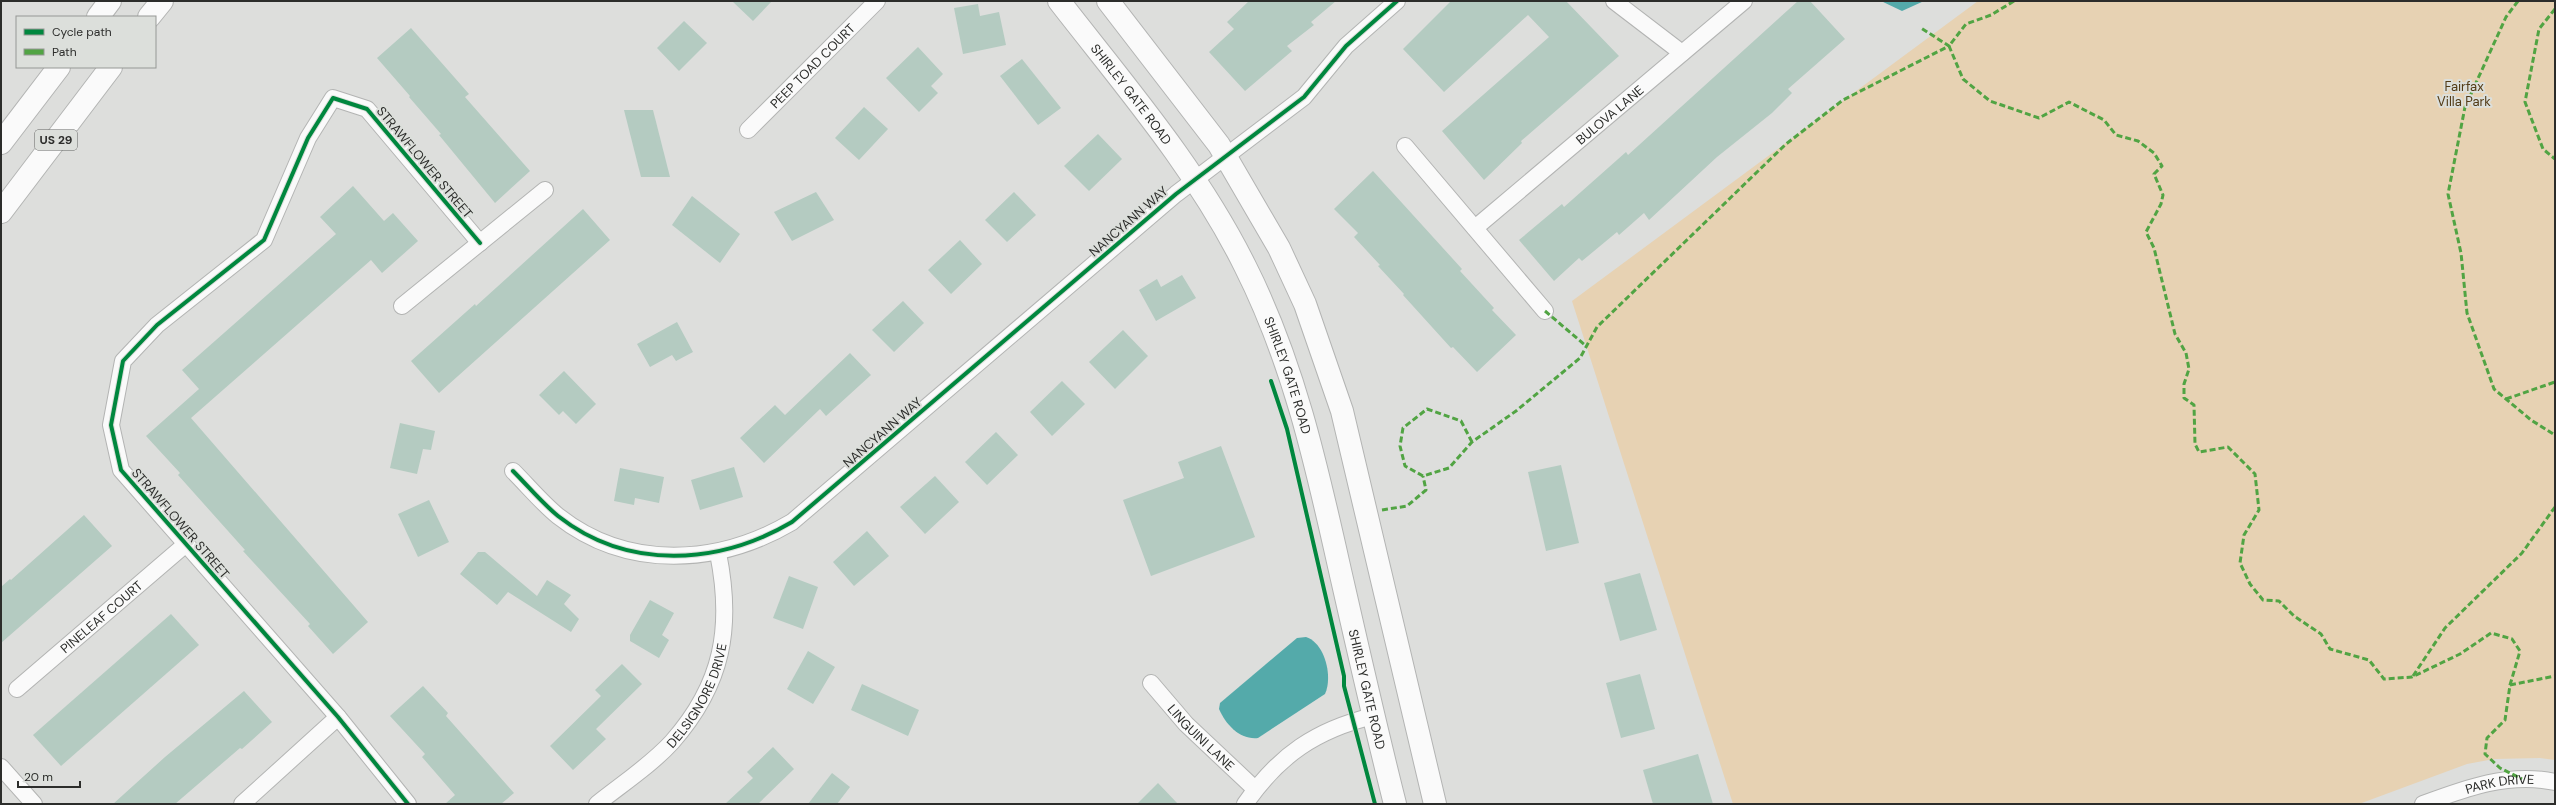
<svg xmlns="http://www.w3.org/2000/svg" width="2556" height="805" font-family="'DM Sans',sans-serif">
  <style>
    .green { fill: #e7d2b3 }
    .water { fill: #54aaaa }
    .building { fill: #b4cbc1 }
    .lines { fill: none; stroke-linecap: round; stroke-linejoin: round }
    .street-casing { stroke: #b3b4b3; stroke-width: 18 }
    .secondary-casing { stroke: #b3b4b3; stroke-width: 24 }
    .primary-casing { stroke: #b3b4b3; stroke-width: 24 }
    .street { stroke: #fafafa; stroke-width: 16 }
    .secondary { stroke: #fafafa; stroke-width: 22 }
    .primary { stroke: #fafafa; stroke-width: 22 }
    .quiet { stroke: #51a443; stroke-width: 3; stroke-dasharray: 6 3; stroke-linecap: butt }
    .cycleway-casing { stroke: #dcdfdb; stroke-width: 6 }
    .cycleway { stroke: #00873e; stroke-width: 4 }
    .labels { text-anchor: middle; stroke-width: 4; stroke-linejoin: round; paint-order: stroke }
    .shield { fill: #dcdfdb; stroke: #616260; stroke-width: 1 }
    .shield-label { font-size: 12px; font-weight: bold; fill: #2c2d2b }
    .street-label { font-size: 13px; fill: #2c2d2b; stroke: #dcdfdb }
    .park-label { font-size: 13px; fill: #523b16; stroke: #dcdfdb }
  </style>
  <rect width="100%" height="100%" fill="#dddedc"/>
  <polygon class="green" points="1978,1 2555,1 2555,760 2540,758 2494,759 2467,764 2359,804 1733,804 1572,301"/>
  <g class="water">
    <polygon points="1881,1 1924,1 1902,11"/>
    <path d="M1306 637C1325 643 1333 677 1325 694L1258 738C1240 740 1226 725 1219 709L1220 703 1297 638Z"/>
  </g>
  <g class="building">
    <polygon points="732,1 772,1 753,21"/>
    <polygon points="1249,1 1336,1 1311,22 1314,25 1287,46 1292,51 1245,91 1209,52 1234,29 1227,22"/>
    <polygon points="1451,1 1566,1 1619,56 1521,141 1522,143 1484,180 1442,131 1549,37 1528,15 1444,92 1403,49"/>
    <polygon points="1798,1 1810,1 1845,39 1788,89 1792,93 1772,113 1717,157 1649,220 1644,213 1619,235 1617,232 1582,261 1579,258 1554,281 1519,240 1562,204 1564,207 1626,152 1628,155"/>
    <polygon points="978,4 980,16 999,12 1006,45 963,54 954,8"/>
    <polygon points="684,21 707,43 679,71 657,48"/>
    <polygon points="411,28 469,94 465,97 530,171 495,203 439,135 441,134 409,97 410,96 377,58"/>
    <polygon points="918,47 943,74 931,86 938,93 919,112 886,78"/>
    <polygon points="1022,59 1061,108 1038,125 1000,76"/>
    <polygon points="864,107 888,129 859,160 835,138"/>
    <polygon points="624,110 653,110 670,177 641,177"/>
    <polygon points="1098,134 1122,159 1089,191 1064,166"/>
    <polygon points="1373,171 1462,269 1460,271 1494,308 1492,310 1516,335 1477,372 1453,347 1451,348 1403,295 1404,294 1378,266 1380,265 1354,237 1358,233 1334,209"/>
    <polygon points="353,186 384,221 393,213 418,241 382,273 371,260 191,418 368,622 333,654 308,626 310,624 243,551 245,550 178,475 180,473 146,436 199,389 182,370 336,234 320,217"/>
    <polygon points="816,192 834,220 792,241 774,212"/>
    <polygon points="1014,192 1036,215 1007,242 985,220"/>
    <polygon points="692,196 740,234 720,263 672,225"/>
    <polygon points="583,209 610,240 439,393 411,361 475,304 476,306"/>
    <polygon points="960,240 982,264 951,294 928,270"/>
    <polygon points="1182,275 1196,298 1156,321 1139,290 1157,279 1161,287"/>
    <polygon points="903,301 924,323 894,352 872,330"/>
    <polygon points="677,322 693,352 676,361 672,355 650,367 637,344"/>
    <polygon points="1123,330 1148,356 1115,389 1089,362"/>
    <polygon points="850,353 871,375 826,416 820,409 764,463 740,438 775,405 785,415"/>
    <polygon points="564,371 596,404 576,424 563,411 559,415 539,395"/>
    <polygon points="1062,381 1085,404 1052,436 1030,412"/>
    <polygon points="400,423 435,431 431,450 423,449 417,474 390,468"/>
    <polygon points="996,432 1018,455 987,485 965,462"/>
    <polygon points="1221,446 1255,537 1151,576 1123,500 1184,478 1178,462"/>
    <polygon points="1561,465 1579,543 1546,551 1528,472"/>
    <polygon points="734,467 743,497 700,510 691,480"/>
    <polygon points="620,468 664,477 659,503 635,498 634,505 614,501"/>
    <polygon points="935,476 959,502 925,534 900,507"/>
    <polygon points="429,500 449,542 418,557 398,514"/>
    <polygon points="84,515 112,546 1,643 1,587 10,579 11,580"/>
    <polygon points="867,531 889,556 854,586 833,562"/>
    <polygon points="478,552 485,552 537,596 547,580 571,595 564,604 579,619 571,632 508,592 497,605 460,574"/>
    <polygon points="1640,573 1657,630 1620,641 1604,583"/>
    <polygon points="789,576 818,587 803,629 773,618"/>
    <polygon points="650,600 674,613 662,635 669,640 659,658 630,641 630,635"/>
    <polygon points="171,614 199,645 61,766 33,735"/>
    <polygon points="808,651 835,667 813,704 787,689"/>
    <polygon points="622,664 642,684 596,729 606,739 573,770 550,746 601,696 595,690"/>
    <polygon points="1640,674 1655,729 1621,738 1606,683"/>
    <polygon points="862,684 919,710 908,736 851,710"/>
    <polygon points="423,686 448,713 446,716 514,793 501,804 445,804 455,795 422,757 425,754 390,716"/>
    <polygon points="244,691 272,722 242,749 240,748 175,804 113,804 165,757"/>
    <polygon points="773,747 794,769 758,804 725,804 753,778 747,772"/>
    <polygon points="1698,754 1713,804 1653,804 1643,770"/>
    <polygon points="832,773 850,787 837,804 808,804"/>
    <polygon points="1158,783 1178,804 1137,804"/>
  </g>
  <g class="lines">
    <defs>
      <g id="street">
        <polyline points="1614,1 1682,53"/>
        <path id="s1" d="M748 130 877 1"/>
        <polyline points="1405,146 1545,311"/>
        <path id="s2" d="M1475 228 1744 1"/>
        <polyline points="402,306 545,190"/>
        <path d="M513 471C528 486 542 503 558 516 628 571 719 565 792 522L1176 194 1304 97 1346 46 1397 1"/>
        <path id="s3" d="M1151 683 1186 724 1255 789"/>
        <path id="s4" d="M17 689 186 544"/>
        <polyline points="1,767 34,804"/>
        <polyline points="242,804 338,717"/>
        <polyline points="408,804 338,717 121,470 111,425 123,361 157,325 264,240 308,138 333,98 367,109 480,243"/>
        <path id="s5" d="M597 804C622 784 651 765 672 742 723 684 733 627 718 553"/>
        <path d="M1245 804C1279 755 1316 730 1373 716"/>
        <path id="s6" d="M2423 804C2466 788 2509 772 2555 782"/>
      </g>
      <g id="secondary">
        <path id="s7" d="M1059 1C1125 86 1197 169 1245 266 1293 361 1316 463 1339 566 1357 645 1375 725 1395 804"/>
        <polyline points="1108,1 1219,145 1279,248 1305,304 1342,411 1435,804"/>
      </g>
      <g id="primary">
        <polyline points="98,17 110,1"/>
        <polyline points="149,17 162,1"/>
        <polyline points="1,143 59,67"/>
        <polyline points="1,212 111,67"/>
      </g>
    </defs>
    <use href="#street" class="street-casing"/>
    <use href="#secondary" class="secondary-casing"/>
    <use href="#primary" class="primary-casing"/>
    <use href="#street" class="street"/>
    <use href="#secondary" class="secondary"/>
    <use href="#primary" class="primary"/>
    <g class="quiet">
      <polyline points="2014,1 1991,15 1966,24 1949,46 1963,79 1990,101 2039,118 2069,102 2104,120 2116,135 2138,141 2154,153 2162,166 2154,174 2163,195 2161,204 2146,232 2154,248 2175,334 2186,353 2189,369 2184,384 2184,398 2194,405 2195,444 2199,452 2228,447 2255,474 2259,510 2244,535 2240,563 2250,584 2263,600 2279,601 2294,616 2321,634 2330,649 2369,660 2384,679 2412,677 2460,654 2491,633 2512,639 2520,651 2510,685 2505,720 2487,738 2485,754 2500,768 2522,779"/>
      <polyline points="2518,1 2506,17 2465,107 2448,194 2461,253 2467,313 2494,389 2531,420 2555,435"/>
      <polyline points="2555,9 2539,29 2525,102 2543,149 2555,159"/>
      <polyline points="1545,311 1585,345"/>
      <polyline points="2506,399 2555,382"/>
      <polyline points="1472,442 1461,421 1427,409 1403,428 1400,446 1405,466 1423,476 1449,468 1472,442 1516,411 1580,358 1597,327 1786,144 1843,100 1949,46 1921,28"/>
      <polyline points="1382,510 1407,506 1426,490 1423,476"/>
      <polyline points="2413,676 2445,628 2522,553 2555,507"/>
      <polyline points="2510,685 2555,676"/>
    </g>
    <defs>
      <g id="cycleway">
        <polyline points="1271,381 1287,429 1344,676 1344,686 1375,804"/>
        <path d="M513 471C528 486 542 503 558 516 628 571 719 565 792 522L1176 194 1304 97 1346 46 1397 1"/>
        <polyline points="408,804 338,717 121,470 111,425 123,361 157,325 264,240 308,138 333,98 367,109 480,243"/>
      </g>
    </defs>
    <use href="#cycleway" class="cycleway-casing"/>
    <use href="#cycleway" class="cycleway"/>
  </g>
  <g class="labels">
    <rect class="shield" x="35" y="130" width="42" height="20" rx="3"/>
    <g class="shield-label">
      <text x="56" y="144">US 29</text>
    </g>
    <g class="street-label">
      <text dy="5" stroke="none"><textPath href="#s1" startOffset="91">PEEP TOAD COURT</textPath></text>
      <text dy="5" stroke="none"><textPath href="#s7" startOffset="118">SHIRLEY GATE ROAD</textPath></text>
      <text dy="5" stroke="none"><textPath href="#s2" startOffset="176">BULOVA LANE</textPath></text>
      <text transform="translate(425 162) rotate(50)" y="5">STRAWFLOWER STREET</text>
      <text transform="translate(1128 221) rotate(-41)" y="5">NANCYANN WAY</text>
      <text dy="5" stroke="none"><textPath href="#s7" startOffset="442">SHIRLEY GATE ROAD</textPath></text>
      <text transform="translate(882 432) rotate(-41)" y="5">NANCYANN WAY</text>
      <text transform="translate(181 523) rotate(49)" y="5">STRAWFLOWER STREET</text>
      <text dy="5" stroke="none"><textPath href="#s4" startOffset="111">PINELEAF COURT</textPath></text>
      <text dy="5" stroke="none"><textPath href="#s7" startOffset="766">SHIRLEY GATE ROAD</textPath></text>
      <text dy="5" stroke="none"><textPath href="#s5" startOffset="151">DELSIGNORE DRIVE</textPath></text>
      <text dy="5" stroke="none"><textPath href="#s3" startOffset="74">LINGUINI LANE</textPath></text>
      <text dy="5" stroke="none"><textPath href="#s6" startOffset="80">PARK DRIVE</textPath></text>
    </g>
    <g class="park-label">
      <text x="2464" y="91">Fairfax<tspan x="2464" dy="15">Villa Park</tspan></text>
    </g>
  </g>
  <rect width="2556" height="805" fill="none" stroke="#2c2d2b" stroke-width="4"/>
  <rect x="16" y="16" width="140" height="52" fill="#dcdfdb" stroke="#969895"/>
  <rect x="24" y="29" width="20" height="6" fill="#00873e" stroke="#969895"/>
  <text x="52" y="36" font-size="12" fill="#2c2d2b">Cycle path</text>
  <rect x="24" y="49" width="20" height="6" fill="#51a443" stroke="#969895"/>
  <text x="52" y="56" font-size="12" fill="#2c2d2b">Path</text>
  <path d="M18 781v6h62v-6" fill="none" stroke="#2c2d2b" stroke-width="2"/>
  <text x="24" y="781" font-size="12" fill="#2c2d2b" stroke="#dcdfdb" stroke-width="3" paint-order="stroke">20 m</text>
</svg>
